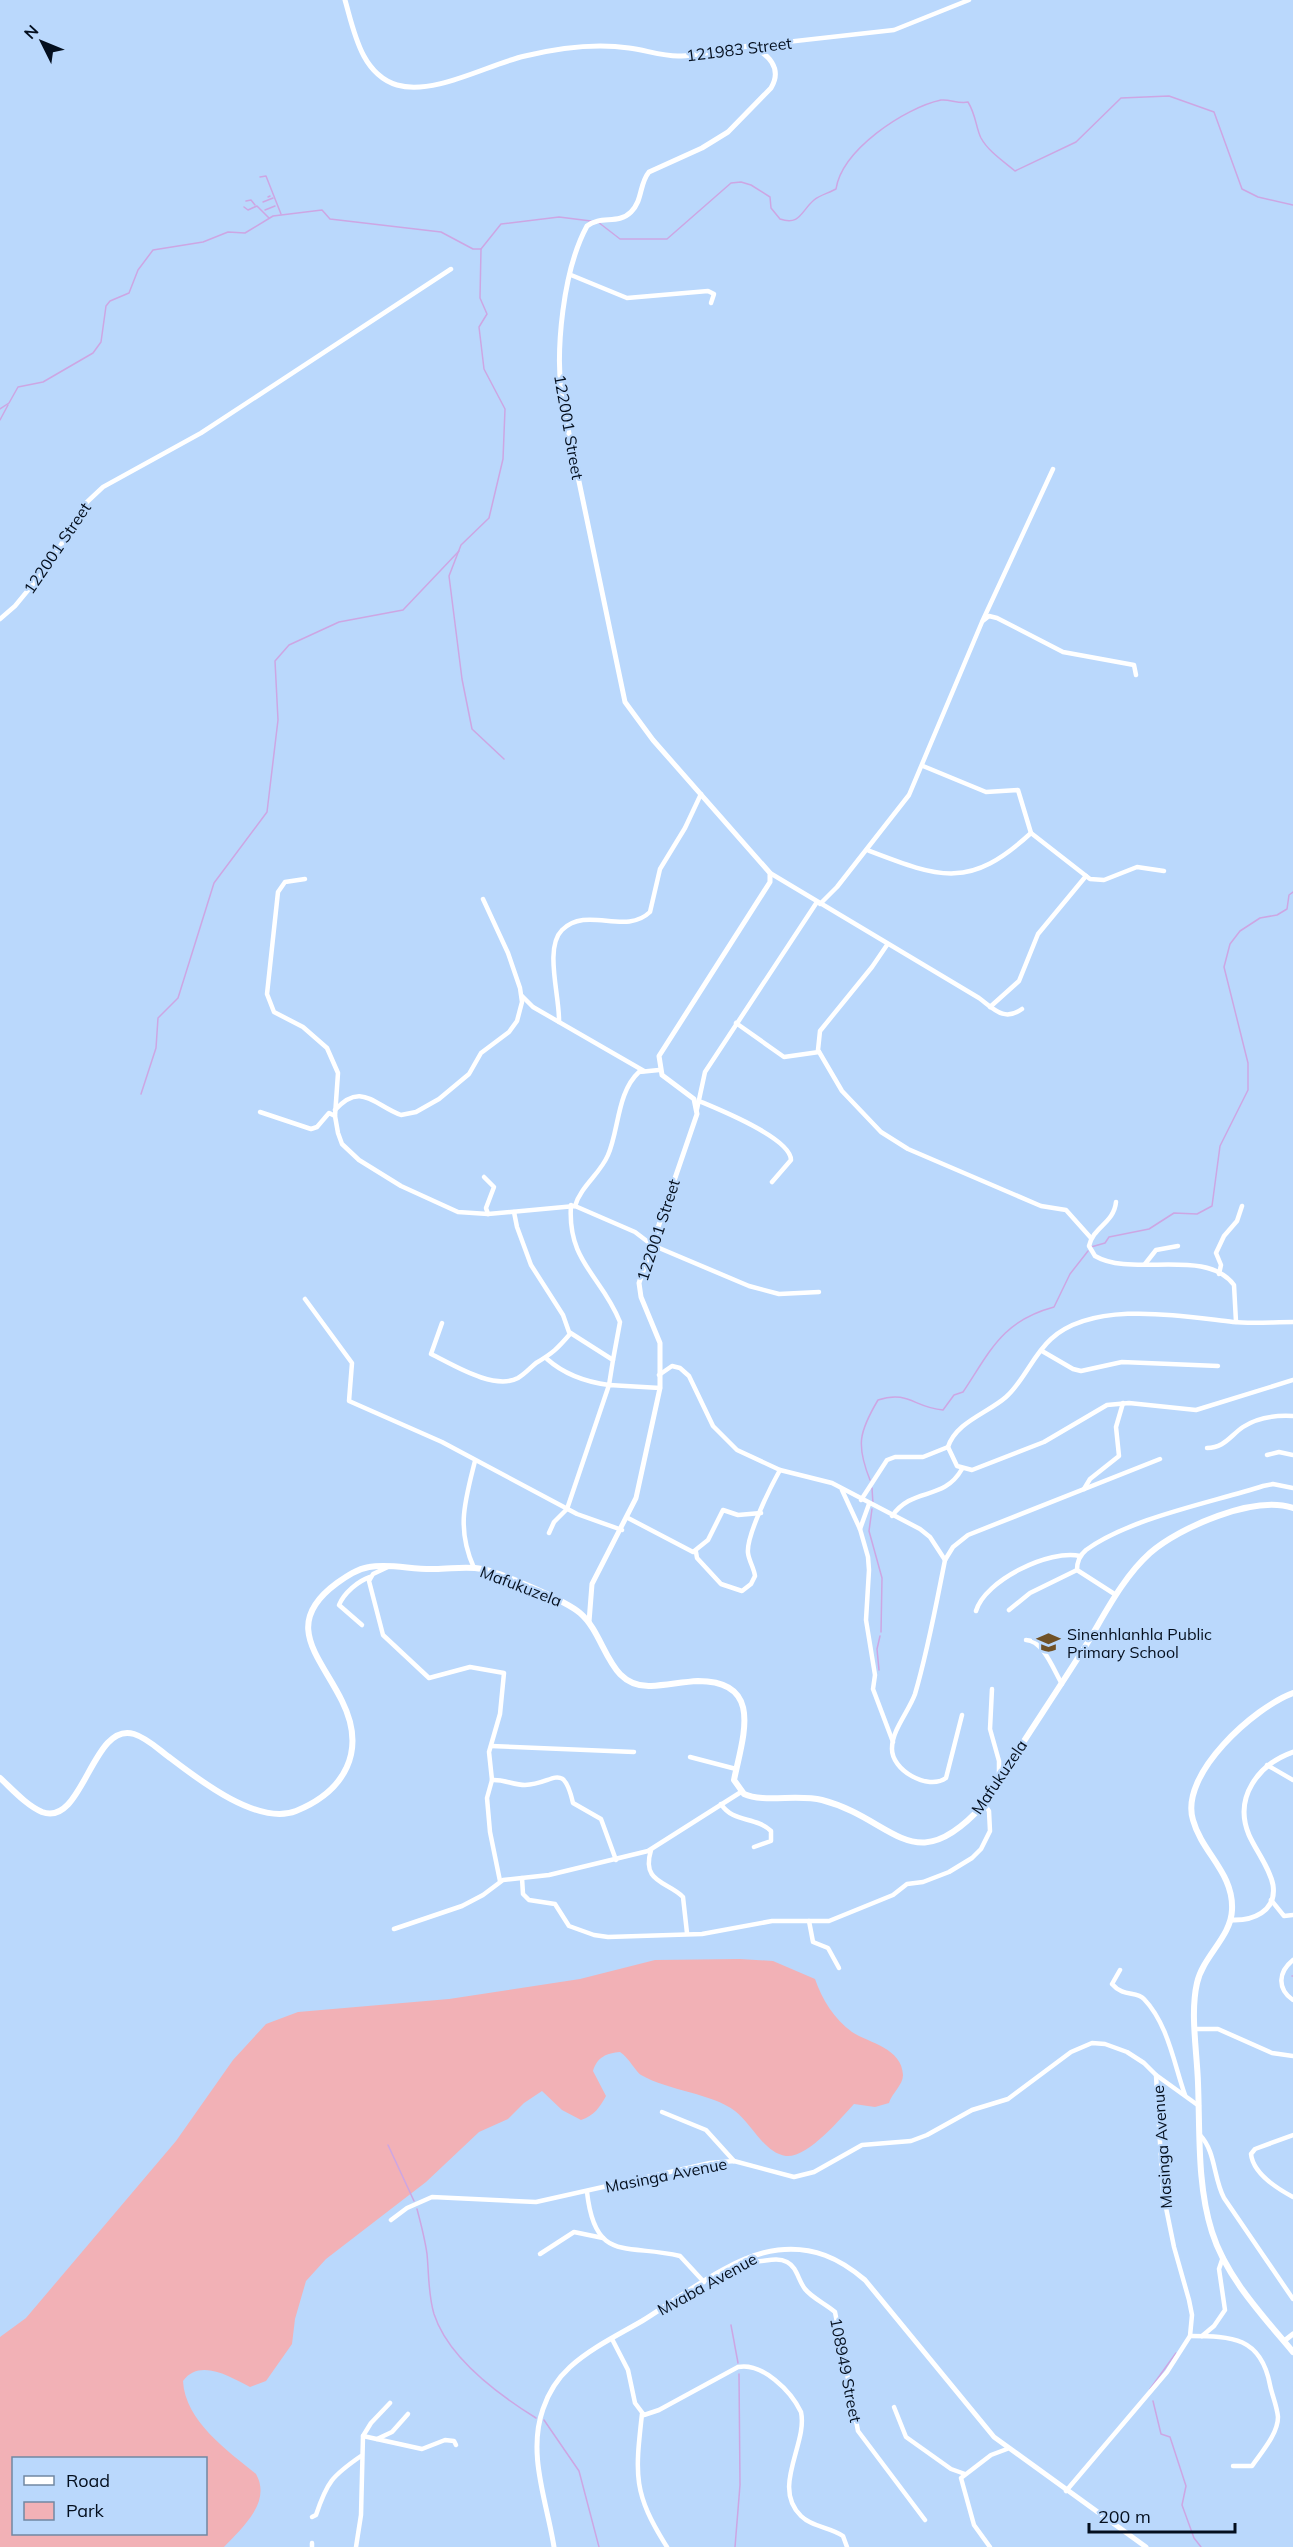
<svg xmlns="http://www.w3.org/2000/svg" width="1293" height="2547" font-family="Mulish,sans-serif">
  <style>
    .green { fill: #f2b1b6; fill-rule: evenodd }
    .lines { fill: none; stroke-linecap: round; stroke-linejoin: round }
    .stream { stroke: #cda6e3; stroke-width: 1.5 }
    .minor { stroke: #fff; stroke-width: 4.5 }
    .tertiary { stroke: #fff; stroke-width: 5 }
    .secondary { stroke: #fff; stroke-width: 6 }
    .labels { text-anchor: middle; stroke-width: 4.5; stroke-linejoin: round; paint-order: stroke }
    .street-label { font-size: 16px; fill: #040f1e; stroke: #bad8fc }
    .poi-label { font-size: 16px; fill: #040f1e; stroke: #bad8fc; text-anchor: start }
  </style>
  <rect width="100%" height="100%" fill="#bad8fc"/>
  <path class="green" d="M740 1959 773 1961 815 1979C822 1999 834 2019 852 2032 869 2043 902 2048 903 2075 903 2085 892 2093 889 2103L875 2107 854 2104C840 2119 808 2158 786 2156 764 2153 752 2124 735 2111 711 2093 669 2091 641 2075 636 2072 629 2058 620 2052 607 2053 597 2057 593 2071L606 2096C600 2107 594 2116 581 2120L562 2110 542 2091 524 2103 508 2119 479 2132 426 2182 326 2259 306 2281 295 2319 292 2344 266 2381 250 2387C230 2377 200 2358 183 2381 185 2421 228 2451 256 2474 272 2502 242 2528 224 2547H0V2337L26 2318 176 2141 233 2060 266 2024 298 2012 449 1999 580 1979 655 1960ZM14 2458H206V2534H14Z"/>
  <g class="lines">
    <g class="stream">
      <polyline points="260,177 266,176 281,214"/>
      <polyline points="268,197 270,196"/>
      <polyline points="246,201 251,200 255,205"/>
      <polyline points="263,202 273,198"/>
      <polyline points="244,207 248,210 257,206 269,218"/>
      <polyline points="265,210 275,206"/>
      <path d="M598 222 620 239H667L731 183 741 182 751 185 770 197 771 208 780 219C800 226 801 211 814 200 820 195 829 193 836 189 842 150 904 108 941 100 950 99 958 104 968 102 976 115 976 128 981 138 988 151 1003 161 1015 171L1076 142 1121 98 1169 96 1214 112 1242 189 1258 197 1293 205"/>
      <polyline points="481,249 480,298 487,314 479,327 484,369 505,409 503,459 489,518 461,545 449,576 462,679 472,729 504,759"/>
      <polyline points="0,409 9,403 18,387 43,382 93,353 101,342 106,306 110,301 129,293 138,270 153,250 203,242 228,232 245,233 273,216 322,210 330,219 441,232 473,249 481,249 501,224 559,217 591,221"/>
      <polyline points="0,420 8,405"/>
      <polyline points="141,1094 156,1048 158,1018 178,998 214,883 267,812 278,720 275,661 289,645 339,622 403,610 459,551"/>
      <polyline points="1091,1247 1105,1243 1109,1237 1149,1229 1174,1213 1197,1214 1212,1206 1220,1146 1248,1090 1248,1063 1224,967 1230,944 1240,931 1260,918 1277,915 1287,909 1289,895 1293,892"/>
      <path d="M870 1480C856 1445 859 1432 878 1400 909 1390 914 1408 943 1410L954 1395 963 1392C991 1350 1002 1321 1054 1307L1070 1274 1088 1251"/>
      <polyline points="872,1488 873,1504"/>
      <polyline points="872,1509 869,1531 882,1578 881,1632"/>
      <polyline points="879,1670 877,1649 880,1636"/>
      <polyline points="1292,1976 1293,1976"/>
      <polyline points="388,2145 414,2201"/>
      <path d="M417 2209C421 2224 425 2239 427 2254 429 2274 428 2294 434 2314 448 2357 499 2395 536 2418"/>
      <polyline points="731,2325 738,2363"/>
      <polyline points="1150,2389 1176,2353"/>
      <polyline points="1153,2401 1161,2434 1170,2437 1186,2486 1182,2505 1194,2538 1201,2547"/>
      <polyline points="544,2420 579,2471 599,2547"/>
      <polyline points="735,2547 740,2485 739,2374"/>
    </g>
    <g class="minor">
      <polyline points="751,46 894,30 969,0"/>
      <polyline points="571,275 627,298 708,291 714,294 711,303"/>
      <polyline points="0,619 15,606 48,566 87,502 103,487 201,433 451,269"/>
      <polyline points="984,620 989,616 997,618 1063,652 1134,665 1136,675"/>
      <polyline points="923,766 986,792 1018,790 1031,833 1090,879 1104,880 1137,867 1164,871"/>
      <path d="M867 850C940 878 969 890 1031 833"/>
      <path d="M770 873 979 998C994 1009 1004 1022 1022 1009"/>
      <polyline points="305,879 285,882 278,892 267,994 274,1012 303,1027 327,1048 338,1073 335,1116 338,1133 342,1144 359,1160 401,1186 458,1212 488,1214 575,1206 635,1232 652,1245 749,1286 779,1294 819,1292"/>
      <polyline points="820,904 837,887 909,795 982,622 1053,469"/>
      <polyline points="887,945 872,967 820,1031 818,1050 842,1091 881,1132 908,1149 1041,1206 1066,1210 1091,1238"/>
      <polyline points="522,996 533,1007 644,1071"/>
      <polyline points="990,1007 1019,981 1038,934 1086,876"/>
      <path d="M559 1022C560 997 544 948 562 930 587 905 625 936 650 912L660 869 685 828 701 794"/>
      <polyline points="736,1023 784,1057 819,1052"/>
      <path d="M699 1101C718 1109 791 1138 791 1160L772 1182"/>
      <polyline points="697,1109 705,1072 817,902"/>
      <path d="M335 1110C361 1081 374 1105 401 1115L416 1112 439 1099 469 1074 481 1053 509 1032 517 1021 522 1002 520 988 508 953 483 899"/>
      <polyline points="260,1112 311,1129 317,1127 329,1113 335,1116"/>
      <polyline points="484,1177 494,1187 486,1208 488,1214"/>
      <path d="M1116 1202C1114 1223 1093 1227 1089 1246L1095 1256C1132 1278 1206 1247 1234 1285L1236 1322"/>
      <path d="M571 1205C567 1262 602 1276 620 1322L613 1360"/>
      <path d="M575 1206C581 1186 600 1174 608 1155 619 1130 617 1092 639 1072L659 1070"/>
      <path d="M514 1212 517 1227 531 1265 563 1315 569 1332 613 1360 609 1385C586 1382 565 1375 547 1359"/>
      <polyline points="1145,1264 1156,1250 1178,1246"/>
      <polyline points="1219,1274 1221,1265 1216,1253 1224,1236 1237,1221 1242,1206"/>
      <polyline points="305,1299 352,1363 349,1401 442,1442 577,1514 622,1530"/>
      <path d="M1293 1322C1273 1322 1253 1324 1233 1322 1180 1316 1094 1300 1051 1339 1033 1355 1024 1381 1006 1397 988 1413 956 1422 948 1447L957 1466 972 1470 1044 1442 1107 1405 1129 1403 1196 1410 1293 1380"/>
      <path d="M442 1323 431 1354C452 1364 494 1391 518 1378 525 1374 530 1368 536 1363 553 1353 557 1349 570 1334"/>
      <polyline points="1042,1351 1073,1369 1081,1371 1122,1362 1218,1366"/>
      <polyline points="659,1375 672,1366 680,1368 689,1376 713,1426 737,1450 780,1470 832,1483 920,1529 930,1537 945,1560"/>
      <path d="M1207 1448C1224 1448 1230 1436 1243 1427 1258 1417 1275 1415 1293 1416"/>
      <polyline points="1267,1455 1279,1452 1293,1455"/>
      <polyline points="1084,1489 1090,1479 1119,1456 1116,1427 1123,1403"/>
      <polyline points="842,1490 860,1529 868,1557 869,1570 866,1620 875,1675 873,1689 893,1742"/>
      <polyline points="861,1500 887,1460 895,1457 923,1457 948,1447"/>
      <path d="M892 1516C913 1486 943 1502 962 1469"/>
      <polyline points="628,1518 693,1552 708,1540 723,1510 738,1515 761,1513"/>
      <polyline points="860,1529 869,1504"/>
      <polyline points="549,1533 554,1522 567,1509 609,1385 660,1388"/>
      <path d="M696 1552 697 1558 721 1584 742 1591 751 1584 755 1576C754 1568 749 1561 748 1553 746 1536 771 1486 780 1470"/>
      <polyline points="390,1566 373,1574 369,1581 383,1635 429,1678 470,1667 504,1673 500,1714 489,1752 492,1780 487,1798 490,1832 500,1881"/>
      <path d="M474 1568C456 1528 465 1501 475 1461"/>
      <path d="M1116 1595 1077 1570C1077 1562 1080 1555 1086 1550 1130 1518 1210 1503 1263 1486L1273 1484 1293 1488"/>
      <polyline points="1009,1610 1030,1593 1077,1570"/>
      <path d="M976 1611C985 1580 1050 1549 1080 1556"/>
      <path d="M362 1625 339 1605C344 1593 358 1581 370 1577"/>
      <path d="M1026 1640C1043 1640 1054 1671 1062 1684"/>
      <polyline points="992,1689 990,1729 999,1761 999,1779"/>
      <path d="M962 1715 946 1778C928 1791 891 1770 892 1748 892 1730 909 1711 915 1694 928 1650 936 1605 945 1560L953 1547 968 1535 1160 1459"/>
      <polyline points="491,1746 634,1752"/>
      <polyline points="690,1757 736,1769"/>
      <polyline points="1267,1765 1293,1780"/>
      <path d="M492 1780C503 1779 514 1785 525 1785 554 1784 563 1760 573 1803L601 1819 616 1860"/>
      <path d="M721 1804C733 1823 755 1816 771 1831V1841L754 1847"/>
      <path d="M651 1850C641 1883 667 1881 683 1897L687 1933"/>
      <polyline points="522,1878 523,1894 529,1900 555,1904 569,1926 594,1935 608,1937 702,1934 772,1921 829,1921 893,1895 907,1884 923,1882 949,1872 972,1858 981,1849 990,1831 989,1811 984,1804"/>
      <polyline points="1271,1900 1284,1916 1293,1915"/>
      <polyline points="809,1921 813,1942 828,1948 839,1968"/>
      <polyline points="394,1929 462,1906 483,1895 503,1880 549,1875 648,1851 741,1792"/>
      <path d="M1293 1960C1278 1972 1277 1989 1293 2000"/>
      <path d="M1120 1970 1112 1984C1124 1998 1136 1990 1144 1999 1168 2024 1174 2064 1185 2095"/>
      <polyline points="1195,2029 1218,2029 1272,2053 1293,2056"/>
      <polyline points="1156,2075 1199,2106"/>
      <polyline points="662,2112 706,2130 734,2161"/>
      <path d="M1200 2135C1216 2152 1213 2177 1224 2198L1293 2299"/>
      <path d="M1293 2135 1255 2149 1251 2154C1253 2173 1278 2189 1293 2197"/>
      <path d="M587 2192C595 2264 627 2243 680 2256L704 2282"/>
      <polyline points="391,2220 407,2208 432,2197 536,2202 710,2163 734,2161 794,2177 814,2172 862,2145 911,2141 927,2135 972,2110 1008,2099 1071,2052 1092,2043 1105,2044 1127,2052 1144,2063 1156,2075 1163,2193 1174,2247 1189,2300 1192,2315 1190,2336 1167,2372 1066,2491"/>
      <polyline points="540,2254 574,2232 603,2238"/>
      <path d="M745 2259C758 2266 773 2255 787 2262 797 2267 798 2280 805 2289 812 2298 826 2304 835 2312L858 2431 925 2520"/>
      <path d="M1190 2336C1232 2336 1261 2337 1270 2385 1272 2395 1277 2406 1278 2417 1278 2434 1261 2453 1252 2466H1233"/>
      <polyline points="1202,2336 1214,2326 1225,2310 1219,2269 1223,2257"/>
      <path d="M612 2339 628 2370 635 2403 644 2415 659 2410 738 2367C762 2362 791 2391 801 2412 808 2444 771 2487 801 2516 812 2527 830 2527 843 2536L847 2547"/>
      <polyline points="894,2407 906,2437 951,2469 965,2474"/>
      <path d="M642 2414C635 2476 633 2493 667 2547"/>
      <polyline points="363,2436 422,2449 445,2440 454,2441 456,2445"/>
      <polyline points="377,2439 392,2432 408,2414"/>
      <path d="M312 2517 316 2515C327 2482 332 2476 361 2456"/>
      <polyline points="312,2543 312,2547"/>
      <polyline points="356,2547 361,2515 363,2436 371,2423 390,2403"/>
      <polyline points="990,2547 974,2525 961,2478 991,2455 1007,2449"/>
    </g>
    <g class="tertiary">
      <path d="M345 0C354 31 361 74 397 85 434 96 489 64 525 56 558 48 595 43 629 48 645 50 662 56 678 56 702 56 727 48 751 46 768 54 783 68 771 88L728 132 702 148 649 172C639 184 643 200 631 212 618 225 601 215 587 226 563 270 555 350 562 400L625 702 653 740 770 873V882L659 1056 662 1075 694 1099 697 1114 639 1283 641 1297 660 1343V1388L636 1498 592 1584 589 1622"/>
      <path d="M1231 1920C1252 1921 1277 1912 1273 1885 1270 1868 1256 1851 1249 1835 1233 1797 1259 1764 1293 1752"/>
      <polyline points="1284,2341 1293,2334"/>
      <path d="M554 2547C547 2502 527 2454 543 2409 548 2394 558 2378 570 2367 591 2348 618 2335 642 2321 681 2297 733 2255 778 2250 813 2246 839 2258 865 2280L994 2437 1146 2547"/>
    </g>
    <g class="secondary">
      <path d="M1293 1693C1255 1707 1179 1774 1193 1820 1202 1853 1234 1873 1232 1910 1231 1937 1203 1956 1197 1983 1190 2014 1197 2051 1198 2083 1200 2132 1197 2185 1212 2232 1226 2277 1263 2316 1293 2352"/>
      <path d="M0 1778C12 1789 26 1805 42 1812 83 1828 92 1721 134 1734 147 1738 158 1749 169 1757 199 1780 258 1826 296 1811 345 1791 367 1751 342 1701 320 1656 281 1624 337 1583 347 1576 357 1569 369 1567 390 1563 413 1570 435 1569 451 1569 467 1566 482 1569 502 1573 566 1601 580 1613 607 1636 607 1688 651 1686 667 1685 682 1682 698 1681 764 1681 743 1736 734 1780L744 1794C763 1803 798 1794 822 1800 895 1819 913 1883 984 1804 1016 1752 1050 1702 1083 1650 1103 1618 1121 1579 1150 1553 1180 1527 1254 1495 1293 1508"/>
    </g>
  </g>
  <defs>
    <symbol id="school-bare" viewBox="-9 -9 18 18"><path d="M0-5L7-2L0 1L-7-2ZM-4 1L0 2.5L4 1V4Q0 6-4 4Z" fill="#705126" stroke="#bad8fc" stroke-width="2.5" paint-order="stroke"/></symbol>
  </defs>
  <g fill-rule="evenodd">
    <use href="#school-bare" x="1032" y="1626" width="33" height="33"/>
  </g>
  <g class="labels">
    <g class="street-label">
      <text transform="translate(739 49) rotate(-7)" y="6">121983 Street</text>
      <text transform="translate(569 427) rotate(80)" y="6">122001 Street</text>
      <text transform="translate(57 548) rotate(-56)" y="6">122001 Street</text>
      <text transform="translate(658 1230) rotate(-72)" y="6">122001 Street</text>
      <text transform="translate(521 1586) rotate(21)" y="6">Mafukuzela</text>
      <text transform="translate(999 1777) rotate(-56)" y="6">Mafukuzela</text>
      <text transform="translate(1162 2147) rotate(-94)" y="6">Masinga Avenue</text>
      <text transform="translate(666 2175) rotate(-11)" y="6">Masinga Avenue</text>
      <text transform="translate(707 2284) rotate(-29)" y="6">Mvaba Avenue</text>
      <text transform="translate(846 2370) rotate(79)" y="6">108949 Street</text>
    </g>
    <g class="poi-label">
      <text x="1067" y="1640">Sinenhlanhla Public<tspan x="1067" dy="18">Primary School</tspan></text>
    </g>
  </g>
  <rect x="12" y="2457" width="195" height="78" fill="#bad8fc" stroke="#7188a3" stroke-width="1.5"/>
  <rect x="24" y="2476" width="30" height="9" fill="#ffffff" stroke="#7188a3" stroke-width="1.5"/>
  <text x="66" y="2487" font-size="18" fill="#040f1e">Road</text>
  <rect x="24" y="2502" width="30" height="18" fill="#f2b1b6" stroke="#7188a3" stroke-width="1.5"/>
  <text x="66" y="2517" font-size="18" fill="#040f1e">Park</text>
  <g transform="translate(42 42) rotate(313)" stroke="#bad8fc" stroke-width="4.5" paint-order="stroke">
  <path d="M0-4.5L10 22L0 15L-10 22Z" fill="#040f1e"/>
  <text y="-9" font-size="16" font-weight="bold" text-anchor="middle" fill="#040f1e">N</text>
  </g>
  <path d="M1089 2523v9h146v-9" fill="none" stroke="#040f1e" stroke-width="3"/>
  <text x="1098" y="2523" font-size="18" fill="#040f1e" stroke="#bad8fc" stroke-width="4.5" paint-order="stroke">200 m</text>
</svg>
